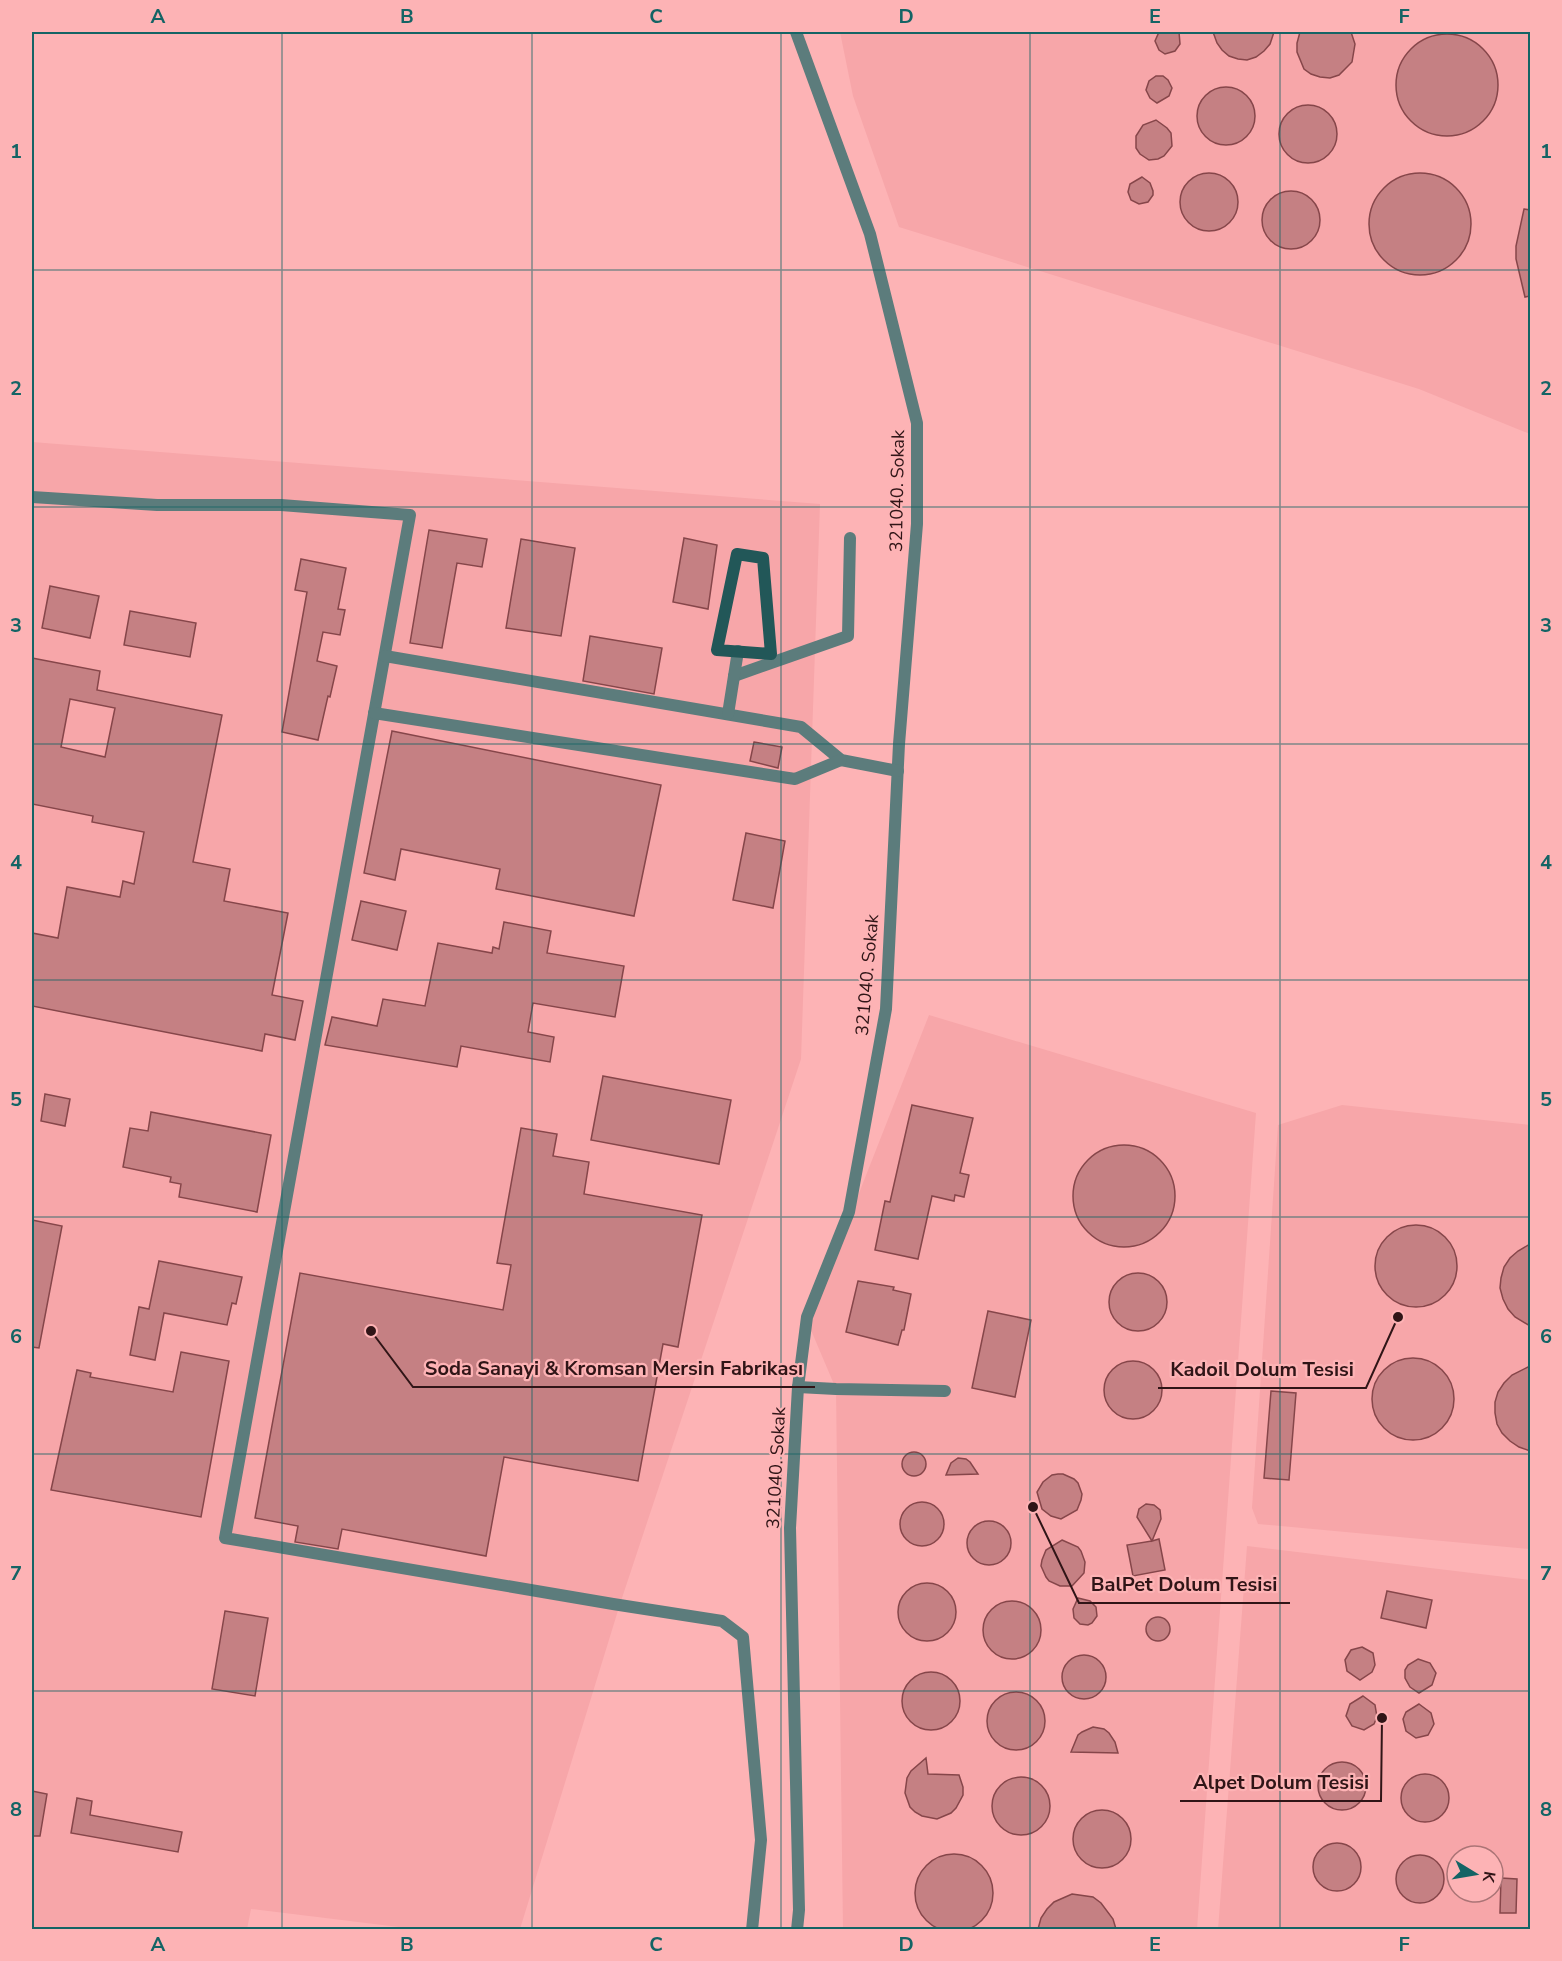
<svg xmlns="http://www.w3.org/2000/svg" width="1562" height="1961" font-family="'Nunito Sans',sans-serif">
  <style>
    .built { fill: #f7a6a9; fill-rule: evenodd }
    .building { fill: #c58083; stroke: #86464a; stroke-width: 1.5; fill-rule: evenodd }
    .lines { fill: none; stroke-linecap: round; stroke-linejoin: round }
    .street { stroke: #5c7c7c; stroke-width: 12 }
    .secondary { stroke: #225758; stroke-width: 12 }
    .grid { fill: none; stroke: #146465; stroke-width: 1.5; stroke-opacity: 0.55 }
    .labels { text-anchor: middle; stroke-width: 4.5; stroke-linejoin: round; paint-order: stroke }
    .street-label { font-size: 18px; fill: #301517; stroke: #fdb3b5 }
    .leader { fill: none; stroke: #301517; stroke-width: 2 }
    .callout-dot { fill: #301517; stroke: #fdb3b5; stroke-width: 2 }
    .callout-label { font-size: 20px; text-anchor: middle; font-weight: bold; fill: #301517; stroke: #fdb3b5; stroke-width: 4.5; stroke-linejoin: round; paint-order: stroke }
    .neatline { fill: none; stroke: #146465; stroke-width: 2 }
    .grid-label { font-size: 20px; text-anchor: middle; font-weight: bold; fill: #146465 }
  </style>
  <rect width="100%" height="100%" fill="#fdb3b5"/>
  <g class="built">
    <polygon points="840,32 1530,32 1530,434 1419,389 899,227 853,96"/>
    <polygon points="32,442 820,504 801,1059 620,1604 520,1929 415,1929 251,1909 247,1929 32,1929"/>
    <polygon points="929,1015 1256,1113 1197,1929 843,1929 836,1389 808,1323"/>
    <polygon points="1342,1105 1530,1125 1530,1549 1258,1524 1252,1508 1278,1125"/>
    <path d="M1247 1546 1530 1580V1929L1218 1930ZM1457 1856H1493V1892H1457Z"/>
  </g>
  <g class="building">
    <polygon points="1159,32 1179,32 1180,44 1175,51 1165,54 1159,50 1155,41"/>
    <polygon points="1213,32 1274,32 1270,44 1264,51 1256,57 1247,60 1238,59 1229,56 1222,50 1217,43"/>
    <polygon points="1300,32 1351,32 1355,44 1352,62 1339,75 1330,78 1320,77 1311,74 1304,69 1297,52 1297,43"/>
    <circle cx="1447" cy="85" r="51"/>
    <polygon points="1156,76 1163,76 1168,80 1172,88 1169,96 1157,103 1150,98 1146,90 1149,81"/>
    <circle cx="1226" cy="116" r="29"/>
    <circle cx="1308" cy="134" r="29"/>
    <polygon points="1156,120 1167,128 1171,133 1172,146 1164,156 1158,159 1149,160 1140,154 1136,148 1136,136 1143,125"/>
    <circle cx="1209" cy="202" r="29"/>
    <circle cx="1420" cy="224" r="51"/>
    <polygon points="1142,177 1150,183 1153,191 1153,195 1148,202 1139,204 1131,200 1128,192 1130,184"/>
    <circle cx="1291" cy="220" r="29"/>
    <polygon points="1524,209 1530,210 1530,296 1525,297 1516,259 1516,246"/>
    <polygon points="429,530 487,539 482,567 457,563 442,648 410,643"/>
    <polygon points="684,538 717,545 708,609 673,602"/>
    <polygon points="521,539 575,548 561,636 506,628"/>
    <polygon points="301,559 346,568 338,609 345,610 340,635 323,632 317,661 337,666 330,697 328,696 318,740 282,732 307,592 295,590"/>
    <polygon points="50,586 99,596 90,638 42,628"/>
    <polygon points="130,611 196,623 190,657 124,645"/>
    <polygon points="590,636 662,648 654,694 583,681"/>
    <path d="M32 658 100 671 97 690 222 715 193 862 230 869 224 901 288 913 272 995 303 1001 295 1040 265 1034 262 1051 32 1006V933L58 938 67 887 120 897 123 881 134 884 144 832 92 822 93 816 32 804ZM70 699 115 708 105 757 61 747Z"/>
    <polygon points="392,731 661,785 634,916 496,889 500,869 401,849 395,880 364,873"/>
    <polygon points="754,742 782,747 778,768 750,761"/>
    <polygon points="746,833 785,841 773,908 733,900"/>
    <polygon points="361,901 406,911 397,950 352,940"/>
    <polygon points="504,922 551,931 547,953 624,966 615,1017 533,1003 528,1032 554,1037 550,1062 461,1046 457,1067 325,1045 332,1017 377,1026 383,999 425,1006 438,943 492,953 493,947 499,949"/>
    <polygon points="603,1076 731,1100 719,1164 591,1140"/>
    <polygon points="45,1094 70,1099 65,1126 41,1121"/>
    <polygon points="912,1105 973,1118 960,1173 969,1175 964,1197 955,1195 954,1201 932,1196 918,1259 875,1250 885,1201 890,1202"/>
    <polygon points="151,1112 271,1135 257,1212 179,1197 181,1184 170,1182 171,1177 123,1167 130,1128 148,1131"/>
    <polygon points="521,1128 557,1134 553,1156 589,1162 584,1194 702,1215 678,1347 663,1344 638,1481 504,1457 486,1556 342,1529 338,1549 295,1542 298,1526 255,1518 300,1273 503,1310 511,1265 497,1263"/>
    <circle cx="1124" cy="1196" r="51"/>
    <polygon points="32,1220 62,1226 39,1348 32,1347"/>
    <circle cx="1416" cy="1266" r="41"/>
    <polygon points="1530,1244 1530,1326 1515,1317 1508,1309 1503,1299 1500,1288 1501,1278 1504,1267 1510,1258 1518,1251"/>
    <polygon points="159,1261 242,1277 236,1304 232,1303 227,1325 164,1313 155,1360 130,1355 139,1307 149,1309"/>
    <circle cx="1138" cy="1302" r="29"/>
    <polygon points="858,1281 894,1287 893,1290 911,1294 904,1330 902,1330 898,1345 846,1332"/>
    <polygon points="988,1311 1031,1320 1015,1397 972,1388"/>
    <polygon points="181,1352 229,1361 201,1517 51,1490 77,1370 91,1373 90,1377 173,1392"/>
    <circle cx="1413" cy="1399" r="41"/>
    <circle cx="1133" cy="1390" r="29"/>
    <polygon points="1530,1366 1530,1451 1519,1447 1510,1441 1502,1433 1497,1424 1495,1413 1495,1402 1498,1392 1504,1383 1512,1375"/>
    <polygon points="1271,1391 1296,1393 1289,1480 1264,1478"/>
    <circle cx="914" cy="1464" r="12"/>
    <polygon points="958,1458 966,1459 970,1462 978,1474 946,1475 951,1463"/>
    <polygon points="1058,1474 1063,1474 1074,1479 1078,1483 1082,1494 1081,1500 1077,1510 1061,1519 1051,1516 1042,1509 1037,1492 1043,1482 1052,1475"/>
    <circle cx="922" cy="1524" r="22"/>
    <polygon points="1146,1504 1154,1505 1160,1510 1161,1519 1152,1541 1159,1539 1165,1570 1133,1576 1127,1545 1152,1541 1137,1517 1139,1509"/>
    <circle cx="989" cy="1543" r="22"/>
    <polygon points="1062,1540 1078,1547 1081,1551 1085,1562 1084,1573 1072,1586 1060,1586 1049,1581 1046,1577 1041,1566 1042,1560 1046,1550"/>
    <circle cx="927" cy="1612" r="29"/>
    <polygon points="1387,1591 1432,1600 1426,1628 1381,1618"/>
    <polygon points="1078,1598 1090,1601 1096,1607 1097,1616 1092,1623 1088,1625 1080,1624 1074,1618 1073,1609"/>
    <circle cx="1012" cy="1630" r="29"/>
    <polygon points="225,1611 268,1618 255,1696 212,1689"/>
    <circle cx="1158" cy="1629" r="12"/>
    <polygon points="1362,1647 1373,1653 1375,1665 1372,1672 1360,1680 1347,1671 1345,1660 1351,1650"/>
    <circle cx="1084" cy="1677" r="22"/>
    <polygon points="1418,1659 1430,1663 1436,1673 1432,1685 1419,1693 1410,1687 1405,1678 1405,1670 1408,1665"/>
    <circle cx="931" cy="1701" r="29"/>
    <circle cx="1016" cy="1721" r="29"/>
    <polygon points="1363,1696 1375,1705 1377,1717 1374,1724 1364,1730 1352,1726 1346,1716 1350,1704"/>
    <polygon points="1419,1704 1431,1713 1434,1724 1428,1735 1416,1738 1406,1731 1403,1719 1406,1712"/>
    <polygon points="1093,1727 1104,1729 1109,1733 1115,1742 1118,1753 1071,1752 1078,1735 1082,1732"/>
    <polygon points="926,1758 928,1774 959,1775 963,1787 963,1795 956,1808 951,1813 937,1819 922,1816 915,1812 910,1807 905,1793 907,1778 911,1771"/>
    <circle cx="1342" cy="1786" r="24"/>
    <circle cx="1425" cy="1798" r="24"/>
    <circle cx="1021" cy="1806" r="29"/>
    <polygon points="32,1791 47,1794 40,1836 32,1836"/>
    <polygon points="77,1798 92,1801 90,1815 182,1832 178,1852 71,1833"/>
    <circle cx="1102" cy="1839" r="29"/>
    <circle cx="1337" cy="1867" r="24"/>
    <circle cx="954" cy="1893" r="39"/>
    <circle cx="1420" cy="1879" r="24"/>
    <polygon points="1501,1878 1517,1879 1516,1913 1500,1913"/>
    <polygon points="1072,1894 1093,1897 1101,1903 1113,1919 1116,1929 1038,1929 1041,1918 1047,1909 1054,1902"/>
  </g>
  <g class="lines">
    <g class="street">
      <polyline points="796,32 870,234 917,423 917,524 899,744 886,1009 849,1212 807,1317 798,1387 790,1528 799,1910 797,1930"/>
      <polyline points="32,497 157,505 281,505 410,515 225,1538 613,1604 722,1621 743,1637 761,1840 752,1930"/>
      <polyline points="385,656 801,727 841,760 898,771"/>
      <polyline points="734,676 848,636 850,538"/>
      <polyline points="374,713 795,779 841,760"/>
      <polyline points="728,714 738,651"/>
      <polyline points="798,1387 836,1389 945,1391"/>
    </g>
    <polygon class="secondary" points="737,554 763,558 771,654 717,650"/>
  </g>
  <path class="grid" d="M282 32V1930M532 32V1930M781 32V1930M1030 32V1930M1280 32V1930M32 270H1530M32 507H1530M32 744H1530M32 980H1530M32 1217H1530M32 1454H1530M32 1691H1530"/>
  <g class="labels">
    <g class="street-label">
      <text transform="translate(897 491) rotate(-89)" y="6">321040. Sokak</text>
      <text transform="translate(867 975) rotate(-85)" y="6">321040. Sokak</text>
      <text transform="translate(776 1468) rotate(-87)" y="6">321040. Sokak</text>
    </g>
  </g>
  <path class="leader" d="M371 1331L413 1387H815M1398 1317L1366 1388H1158M1033 1507L1079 1603H1290M1382 1718L1381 1801H1180"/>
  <g class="callout-dot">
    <circle cx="371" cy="1331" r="6"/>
    <circle cx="1398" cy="1317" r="6"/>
    <circle cx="1033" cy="1507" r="6"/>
    <circle cx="1382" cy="1718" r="6"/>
  </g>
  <g class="callout-label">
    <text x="614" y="1375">Soda Sanayi &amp; Kromsan Mersin Fabrikası</text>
    <text x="1262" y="1376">Kadoil Dolum Tesisi</text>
    <text x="1184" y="1591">BalPet Dolum Tesisi</text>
    <text x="1281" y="1789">Alpet Dolum Tesisi</text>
  </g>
  <rect width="1562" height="1961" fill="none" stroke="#fdb3b5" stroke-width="66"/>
  <g transform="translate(1475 1874) rotate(101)"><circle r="28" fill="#fdb3b5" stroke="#ab7476" stroke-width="1.5"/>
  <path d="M0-4.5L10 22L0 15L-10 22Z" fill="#146465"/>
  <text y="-9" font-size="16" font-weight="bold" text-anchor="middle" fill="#301517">K</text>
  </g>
  <rect x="33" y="33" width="1496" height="1895" class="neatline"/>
  <g class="grid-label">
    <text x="158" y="23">A</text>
    <text x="407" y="23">B</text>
    <text x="656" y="23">C</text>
    <text x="906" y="23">D</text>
    <text x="1155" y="23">E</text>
    <text x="1404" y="23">F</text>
    <text x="16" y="158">1</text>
    <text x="1546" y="158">1</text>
    <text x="16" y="395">2</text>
    <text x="1546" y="395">2</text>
    <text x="16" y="632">3</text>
    <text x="1546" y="632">3</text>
    <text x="16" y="869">4</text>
    <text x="1546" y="869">4</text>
    <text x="16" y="1106">5</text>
    <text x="1546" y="1106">5</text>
    <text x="16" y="1343">6</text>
    <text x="1546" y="1343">6</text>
    <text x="16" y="1580">7</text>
    <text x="1546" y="1580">7</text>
    <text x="16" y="1816">8</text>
    <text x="1546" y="1816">8</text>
    <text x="158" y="1951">A</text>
    <text x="407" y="1951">B</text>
    <text x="656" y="1951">C</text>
    <text x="906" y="1951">D</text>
    <text x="1155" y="1951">E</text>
    <text x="1404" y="1951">F</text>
  </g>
</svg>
